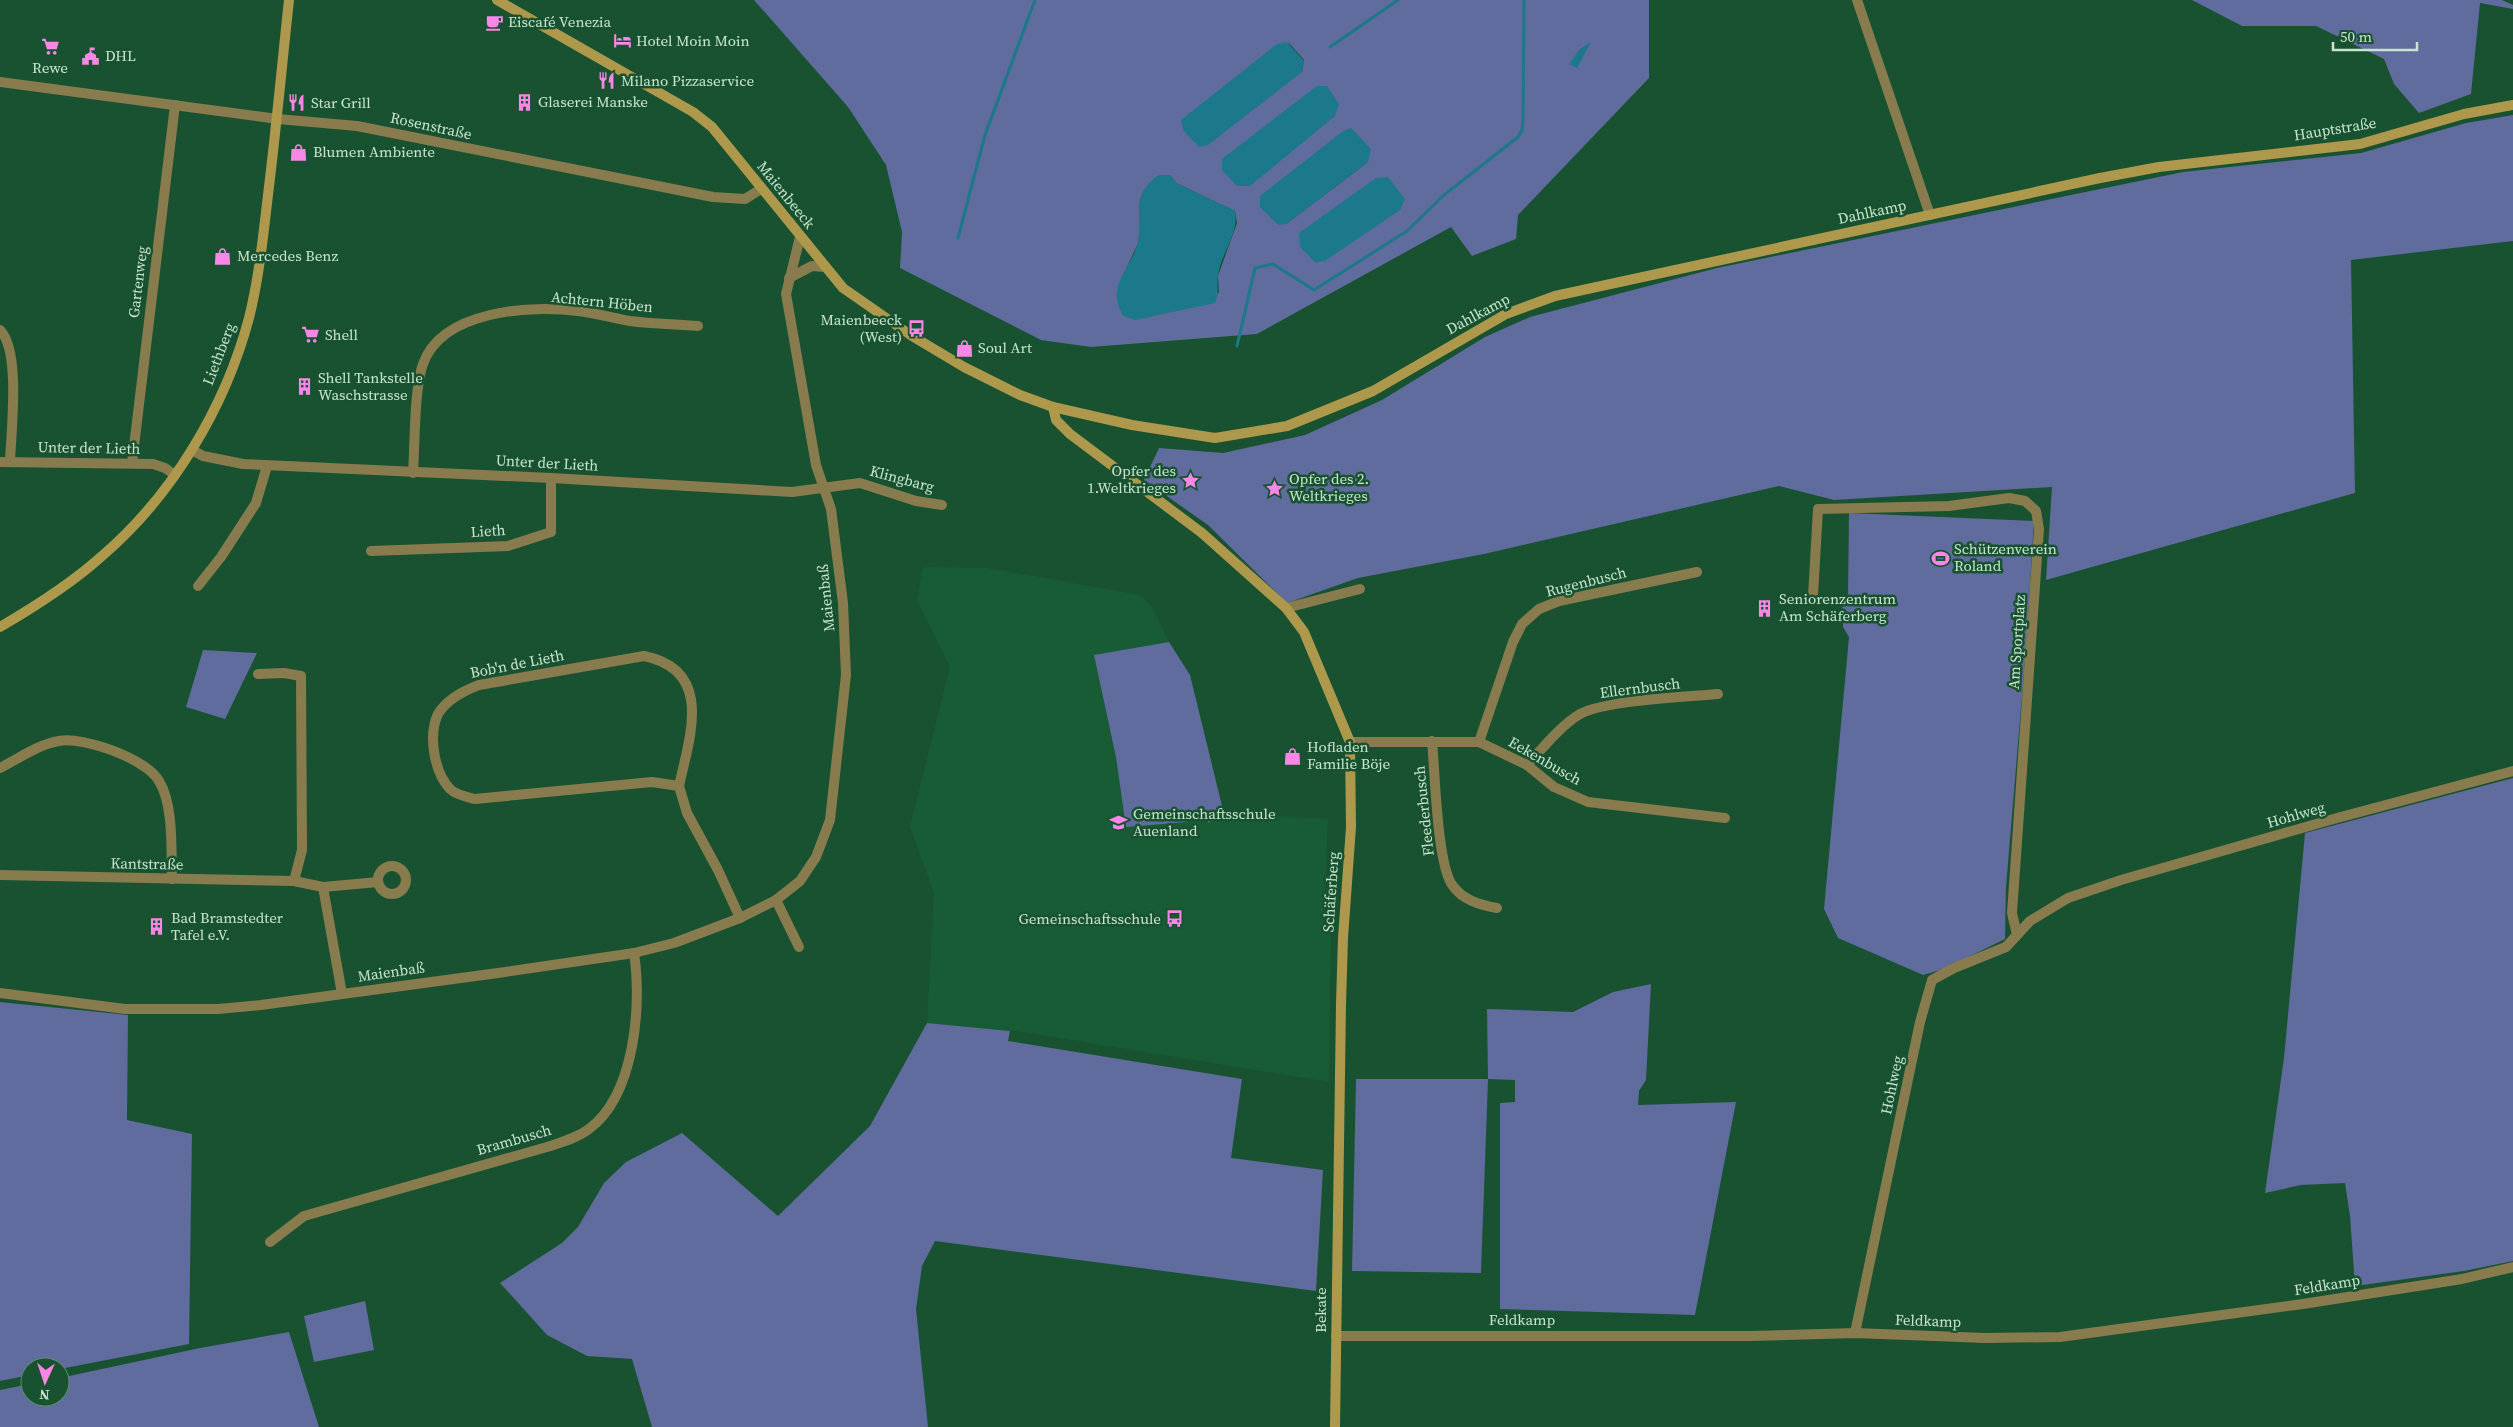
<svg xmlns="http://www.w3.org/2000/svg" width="2513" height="1427" font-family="'Source Serif 4',serif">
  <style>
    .built { fill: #185c35 }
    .green { fill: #606b9e; fill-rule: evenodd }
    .water { fill: #1b798b }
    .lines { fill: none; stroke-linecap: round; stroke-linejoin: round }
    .stream { stroke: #1b798b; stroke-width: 3 }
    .street { stroke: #887b4d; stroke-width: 10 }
    .secondary { stroke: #ad984c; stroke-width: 10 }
    .labels { text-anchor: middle; stroke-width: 5; stroke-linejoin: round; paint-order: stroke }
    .poi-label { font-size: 15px; fill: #c8e4cf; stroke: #185230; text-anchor: start }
    .street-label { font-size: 15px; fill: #c8e4cf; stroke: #185230 }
  </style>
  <rect width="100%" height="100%" fill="#185230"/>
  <polygon class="built" points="923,567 988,568 1140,595 1153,608 1169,642 1190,675 1224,814 1328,819 1324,923 1331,934 1329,1082 1023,1032 927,1023 934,892 910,827 950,667 917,600"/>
  <g class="green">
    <path d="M754 0H1649V78L1518 215 1516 239 1472 256 1451 227 1257 334 1091 347 1041 340 900 268 902 232 886 165 848 107ZM1288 42 1304 60 1302 72ZM1368 162 1286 224H1278ZM1170 175 1176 183 1235 211 1237 223 1218 276 1219 293 1119 284Z"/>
    <polygon points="2192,0 2502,0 2513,5 2513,9 2480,3 2471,94 2419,113 2394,84 2384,59 2316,26 2242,26"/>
    <polygon points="2513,115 2513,241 2351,260 2355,493 2046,580 2052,487 1834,500 1779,486 1484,554 1358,578 1287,603 1208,525 1144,480 1159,448 1223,453 1305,435 1382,400 1485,337 1530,317 1717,268 2183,172 2361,153 2466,123"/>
    <polygon points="1849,513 2034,521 2026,648 2006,887 2005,939 1944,969 1923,975 1838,938 1824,909 1849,637 1843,627 1843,610 1841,610 1848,595"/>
    <polygon points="1169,642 1190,675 1224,814 1208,823 1208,815 1188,814 1187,822 1126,827 1116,757 1094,655"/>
    <polygon points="203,650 257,653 225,719 186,707"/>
    <polygon points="2513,778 2513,1261 2464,1271 2355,1286 2350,1216 2345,1183 2301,1185 2265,1193 2284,1058 2305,833"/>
    <polygon points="1651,984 1646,1080 1639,1091 1638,1105 1736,1102 1695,1315 1500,1309 1500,1103 1515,1102 1515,1080 1488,1079 1481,1273 1352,1271 1356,1079 1488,1079 1487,1009 1573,1012 1613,992"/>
    <polygon points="0,1002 128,1015 127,1120 192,1134 189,1344 60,1369 60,1367 30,1367 30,1375 0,1381"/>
    <polygon points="927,1023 1010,1031 1008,1041 1242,1079 1231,1158 1323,1170 1316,1291 935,1241 922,1266 916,1309 928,1427 652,1427 632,1359 587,1356 547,1335 500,1283 562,1243 578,1227 604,1183 626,1162 682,1133 778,1216 870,1126"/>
    <polygon points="365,1301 374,1350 314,1362 304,1316"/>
    <polygon points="289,1332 319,1427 0,1427 0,1390 30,1384 30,1397 60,1397 60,1378 200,1348"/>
  </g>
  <g class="water">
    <polygon points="1287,42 1304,61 1302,72 1208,145 1199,147 1183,130 1181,120 1277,44"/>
    <polygon points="1591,42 1577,68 1569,64 1580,49"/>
    <polygon points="1317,86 1327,86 1339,104 1335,116 1250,186 1237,186 1222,170 1222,159"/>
    <polygon points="1351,128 1371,149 1368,162 1286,224 1278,225 1260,207 1260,196 1342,132"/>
    <path d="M1158 175H1170L1176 183 1235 211C1239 235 1221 252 1218 276 1216 287 1220 291 1215 303L1135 320 1123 316C1121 311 1117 304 1117 298 1115 279 1133 262 1137 245 1145 215 1127 200 1158 175Z"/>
    <polygon points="1388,177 1405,199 1400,210 1325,261 1315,262 1300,247 1299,233 1376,178"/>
  </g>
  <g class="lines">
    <g class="stream">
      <polyline points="1330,47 1398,0"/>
      <polyline points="958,238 985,135 1035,0"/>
      <polyline points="1237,346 1255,268 1273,264 1314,290 1407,231 1444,195 1518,137 1522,130 1523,121 1524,0"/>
    </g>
    <g class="street">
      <polyline points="1857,0 1930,215"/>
      <polyline points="0,82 278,119 357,126 713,197 745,199 761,189"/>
      <polyline points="789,278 812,266 825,267"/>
      <path d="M0 330C21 351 11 432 10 462"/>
      <polyline points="192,450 203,456 243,464 551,478 792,492 860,483 916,501 942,505"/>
      <polyline points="0,462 153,464 165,468 175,475"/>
      <polyline points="132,463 175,105"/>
      <path d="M413 473C415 445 414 388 423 364 442 310 531 305 578 311 595 313 613 318 630 321 653 324 676 324 698 326"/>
      <polyline points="371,551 508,546 551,532 551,478"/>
      <polyline points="198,586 221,557 256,503 267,466"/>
      <polyline points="1813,596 1818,509 1949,506 2009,498 2025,501 2036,511 2039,529 2012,913 2017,935"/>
      <polyline points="1286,608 1360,589"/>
      <path d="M644 656C714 670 690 736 679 786L652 782 475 799C467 797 456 795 450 789 434 772 428 735 438 714 447 699 463 691 479 685Z"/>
      <polyline points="258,674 284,673 301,676 302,850 294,881"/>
      <path d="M1432 741C1435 771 1437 867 1453 886 1463 900 1480 905 1497 908"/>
      <polyline points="1350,742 1479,742 1527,765 1554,787 1588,802 1725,818"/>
      <polyline points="1479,742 1513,642 1522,624 1539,609 1559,601 1697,572"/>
      <path d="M1527 765C1543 748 1560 726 1580 714 1607 700 1686 697 1718 694"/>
      <path d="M0 768C18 759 39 744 59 741 83 736 147 759 159 781 174 805 171 851 172 879"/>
      <polyline points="679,786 687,813 718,870 740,918"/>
      <circle cx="392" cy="880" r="14"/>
      <polyline points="0,875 294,881 323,887 342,994"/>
      <polyline points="323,887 378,882"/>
      <polyline points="776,900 799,947"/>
      <polyline points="0,993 125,1009 218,1009 261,1005 498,973 634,953 674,943 740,918 776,900 800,881 816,857 830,820 846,675 843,603 831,509 816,465 786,294 800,237"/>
      <path d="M270 1242 304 1216 547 1147C562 1142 577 1138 589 1129 635 1095 642 1005 634 953"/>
      <polyline points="1855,1333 1920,1022 1932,980 1954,968 2006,947 2030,921 2068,898 2121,880 2337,818 2513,771"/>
      <polyline points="1336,1336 1750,1336 1855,1333 1986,1338 2060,1337 2303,1304 2462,1279 2513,1267"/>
    </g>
    <g class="secondary">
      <polyline points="497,0 693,112 712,127 843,288 912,336 964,367 1020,395 1053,407 1132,425 1215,438 1287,426 1373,391 1506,314 1555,296 2100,178 2159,167 2360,144 2464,114 2513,105"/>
      <polyline points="1053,407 1056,420 1070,434 1202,533 1286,608 1304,632 1350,742 1351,827 1343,938 1341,1004 1335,1427"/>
      <path d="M0 627C36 606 71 584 102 556 172 496 225 408 249 318 259 278 263 237 268 195 276 130 282 65 289 0"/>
    </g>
  </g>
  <defs>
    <symbol id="cafe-bare" viewBox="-9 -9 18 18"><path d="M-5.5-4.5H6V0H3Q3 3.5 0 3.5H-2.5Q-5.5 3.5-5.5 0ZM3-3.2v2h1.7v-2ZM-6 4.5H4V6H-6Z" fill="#fa87e7" stroke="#185230" stroke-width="2.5" paint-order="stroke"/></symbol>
    <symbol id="hotel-bare" viewBox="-9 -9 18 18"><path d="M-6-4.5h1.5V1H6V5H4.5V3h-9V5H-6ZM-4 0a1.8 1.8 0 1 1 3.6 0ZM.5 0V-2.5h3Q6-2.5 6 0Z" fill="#fa87e7" stroke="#185230" stroke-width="2.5" paint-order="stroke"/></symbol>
    <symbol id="supermarket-bare" viewBox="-9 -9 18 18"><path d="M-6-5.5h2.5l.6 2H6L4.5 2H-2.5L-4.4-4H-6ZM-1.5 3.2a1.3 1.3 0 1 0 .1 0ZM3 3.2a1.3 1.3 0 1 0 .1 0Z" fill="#fa87e7" stroke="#185230" stroke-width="2.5" paint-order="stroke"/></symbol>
    <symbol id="civic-bare" viewBox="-9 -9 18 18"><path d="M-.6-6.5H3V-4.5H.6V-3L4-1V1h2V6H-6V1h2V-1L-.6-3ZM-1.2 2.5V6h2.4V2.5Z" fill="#fa87e7" stroke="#185230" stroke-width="2.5" paint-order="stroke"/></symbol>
    <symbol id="restaurant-bare" viewBox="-9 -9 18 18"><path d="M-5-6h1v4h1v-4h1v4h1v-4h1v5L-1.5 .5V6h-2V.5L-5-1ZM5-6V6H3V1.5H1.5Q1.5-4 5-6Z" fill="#fa87e7" stroke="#185230" stroke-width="2.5" paint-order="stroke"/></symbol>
    <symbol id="building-bare" viewBox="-9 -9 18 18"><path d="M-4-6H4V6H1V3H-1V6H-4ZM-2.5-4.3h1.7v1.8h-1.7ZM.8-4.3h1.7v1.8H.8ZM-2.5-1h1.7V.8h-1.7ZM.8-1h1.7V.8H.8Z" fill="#fa87e7" stroke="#185230" stroke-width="2.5" paint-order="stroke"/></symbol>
    <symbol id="shop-bare" viewBox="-9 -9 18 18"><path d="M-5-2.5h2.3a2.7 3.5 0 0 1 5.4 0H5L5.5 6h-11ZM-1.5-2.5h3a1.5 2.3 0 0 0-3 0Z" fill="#fa87e7" stroke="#185230" stroke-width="2.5" paint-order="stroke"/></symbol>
    <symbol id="bus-bare" viewBox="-9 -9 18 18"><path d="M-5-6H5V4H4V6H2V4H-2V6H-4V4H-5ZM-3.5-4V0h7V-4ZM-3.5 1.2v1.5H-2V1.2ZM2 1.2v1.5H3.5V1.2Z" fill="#fa87e7" stroke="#185230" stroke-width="2.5" paint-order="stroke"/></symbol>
    <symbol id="sight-bare" viewBox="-9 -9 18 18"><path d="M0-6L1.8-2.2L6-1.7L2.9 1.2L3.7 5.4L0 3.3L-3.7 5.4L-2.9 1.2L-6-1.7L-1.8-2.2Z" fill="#fa87e7" stroke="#185230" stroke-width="2.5" paint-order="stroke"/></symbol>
    <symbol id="stadium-bare" viewBox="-9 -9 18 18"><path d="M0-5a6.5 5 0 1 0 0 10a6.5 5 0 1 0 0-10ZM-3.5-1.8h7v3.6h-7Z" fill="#fa87e7" stroke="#185230" stroke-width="2.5" paint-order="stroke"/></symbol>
    <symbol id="school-bare" viewBox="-9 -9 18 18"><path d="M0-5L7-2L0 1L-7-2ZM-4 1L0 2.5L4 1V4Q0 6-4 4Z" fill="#fa87e7" stroke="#185230" stroke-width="2.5" paint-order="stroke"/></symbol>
  </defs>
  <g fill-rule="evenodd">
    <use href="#cafe-bare" x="482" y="10" width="25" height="25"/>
    <use href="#hotel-bare" x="610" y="28" width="25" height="25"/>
    <use href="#supermarket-bare" x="38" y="34" width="25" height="25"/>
    <use href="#civic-bare" x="78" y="44" width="25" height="25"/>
    <use href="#restaurant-bare" x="594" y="68" width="25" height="25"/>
    <use href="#building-bare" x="512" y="90" width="25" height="25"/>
    <use href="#restaurant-bare" x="284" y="90" width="25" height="25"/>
    <use href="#shop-bare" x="286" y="140" width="25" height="25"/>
    <use href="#shop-bare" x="210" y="244" width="25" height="25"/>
    <use href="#bus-bare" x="904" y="316" width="25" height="25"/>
    <use href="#supermarket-bare" x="298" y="322" width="25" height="25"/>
    <use href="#shop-bare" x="952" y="336" width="25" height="25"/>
    <use href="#building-bare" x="292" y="374" width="25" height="25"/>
    <use href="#sight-bare" x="1178" y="468" width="25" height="25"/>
    <use href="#sight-bare" x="1262" y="476" width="25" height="25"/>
    <use href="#stadium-bare" x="1928" y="546" width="25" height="25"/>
    <use href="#building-bare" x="1752" y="596" width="25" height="25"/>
    <use href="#shop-bare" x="1280" y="744" width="25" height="25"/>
    <use href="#school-bare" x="1106" y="810" width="25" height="25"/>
    <use href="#bus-bare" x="1162" y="906" width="25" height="25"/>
    <use href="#building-bare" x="144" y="914" width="25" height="25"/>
  </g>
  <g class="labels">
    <g class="poi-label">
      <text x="508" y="27">Eiscafé Venezia</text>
      <text x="636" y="46">Hotel Moin Moin</text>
      <text x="105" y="61">DHL</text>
      <text x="50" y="73" text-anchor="middle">Rewe</text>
      <text x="621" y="86">Milano Pizzaservice</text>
      <text x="538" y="107">Glaserei Manske</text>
      <text x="311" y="108">Star Grill</text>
      <text x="313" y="157">Blumen Ambiente</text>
      <text x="237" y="261">Mercedes Benz</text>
      <text x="902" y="325" text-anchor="end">Maienbeeck<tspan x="902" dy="17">(West)</tspan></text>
      <text x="325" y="340">Shell</text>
      <text x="978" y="353">Soul Art</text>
      <text x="318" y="383">Shell Tankstelle<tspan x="318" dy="17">Waschstrasse</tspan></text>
      <text x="1176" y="476" text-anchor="end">Opfer des<tspan x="1176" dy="17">1.Weltkrieges</tspan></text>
      <text x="1289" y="484">Opfer des 2.<tspan x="1289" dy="17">Weltkrieges</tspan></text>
      <text x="1954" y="554">Schützenverein<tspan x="1954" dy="17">Roland</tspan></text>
      <text x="1779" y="604">Seniorenzentrum<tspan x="1779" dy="17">Am Schäferberg</tspan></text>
      <text x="1307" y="752">Hofladen<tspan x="1307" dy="17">Familie Böje</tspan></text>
      <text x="1133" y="819">Gemeinschaftsschule<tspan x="1133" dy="17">Auenland</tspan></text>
      <text x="171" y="923">Bad Bramstedter<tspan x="171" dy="17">Tafel e.V.</tspan></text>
      <text x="1161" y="924" text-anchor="end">Gemeinschaftsschule</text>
    </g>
    <g class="street-label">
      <text transform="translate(431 126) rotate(12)" y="5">Rosenstraße</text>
      <text transform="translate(2335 129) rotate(-9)" y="5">Hauptstraße</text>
      <text transform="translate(786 195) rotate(51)" y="5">Maienbeeck</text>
      <text transform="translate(1872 212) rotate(-12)" y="5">Dahlkamp</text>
      <text transform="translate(138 282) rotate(-83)" y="5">Gartenweg</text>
      <text transform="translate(602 302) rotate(6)" y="5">Achtern Höben</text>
      <text transform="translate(1478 314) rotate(-28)" y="5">Dahlkamp</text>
      <text transform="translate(219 354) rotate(-69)" y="5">Liethberg</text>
      <text transform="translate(89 448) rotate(1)" y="5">Unter der Lieth</text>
      <text transform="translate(547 463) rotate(3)" y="5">Unter der Lieth</text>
      <text transform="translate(902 479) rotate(15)" y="5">Klingbarg</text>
      <text transform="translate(488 531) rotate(-4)" y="5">Lieth</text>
      <text transform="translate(1586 582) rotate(-14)" y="5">Rugenbusch</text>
      <text transform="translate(826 598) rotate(-96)" y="5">Maienbaß</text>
      <text transform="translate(2017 642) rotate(-86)" y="5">Am Sportplatz</text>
      <text transform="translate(517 664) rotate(-11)" y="5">Bob'n de Lieth</text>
      <text transform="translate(1640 688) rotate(-7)" y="5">Ellernbusch</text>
      <text transform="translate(1545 761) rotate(30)" y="5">Eekenbusch</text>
      <text transform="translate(1424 811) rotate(-96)" y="5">Fleederbusch</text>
      <text transform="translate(2296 815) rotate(-16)" y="5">Hohlweg</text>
      <text transform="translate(147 864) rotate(1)" y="5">Kantstraße</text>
      <text transform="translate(1331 892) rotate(-86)" y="5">Schäferberg</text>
      <text transform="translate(391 972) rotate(-8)" y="5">Maienbaß</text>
      <text transform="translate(1892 1085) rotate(-78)" y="5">Hohlweg</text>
      <text transform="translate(514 1140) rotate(-16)" y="5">Brambusch</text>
      <text transform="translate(2327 1285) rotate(-9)" y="5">Feldkamp</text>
      <text transform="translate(1321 1310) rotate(-90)" y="5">Bekate</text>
      <text x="1522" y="1325">Feldkamp</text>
      <text transform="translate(1928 1321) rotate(2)" y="5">Feldkamp</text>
    </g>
  </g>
  <g transform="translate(45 1382) rotate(183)"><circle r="24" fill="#185230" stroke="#5e8c70"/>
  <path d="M0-4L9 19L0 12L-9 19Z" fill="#fa87e7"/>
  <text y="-8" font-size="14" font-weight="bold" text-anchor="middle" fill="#c8e4cf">N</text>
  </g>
  <path d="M2333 42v8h84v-8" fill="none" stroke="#c8e4cf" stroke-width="2.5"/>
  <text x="2340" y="42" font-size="15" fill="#c8e4cf" stroke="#185230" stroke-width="4" paint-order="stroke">50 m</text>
</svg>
